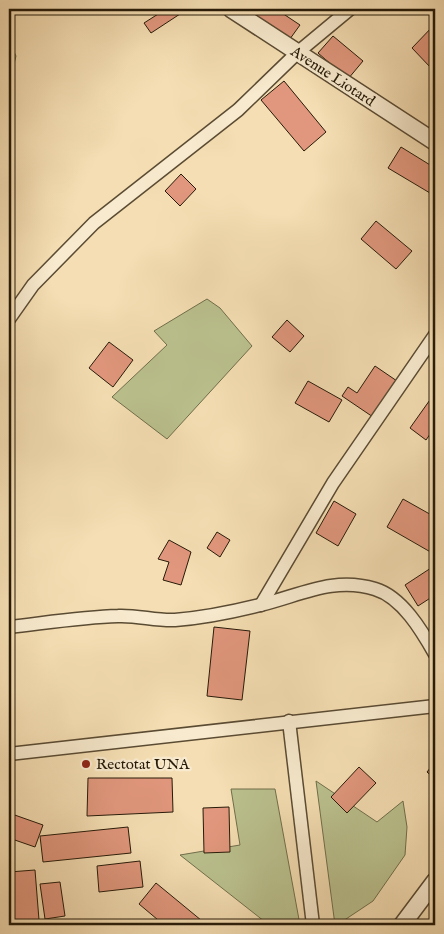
<svg xmlns="http://www.w3.org/2000/svg" width="444" height="934" font-family="'IM FELL English',serif">
  <style>
    .green { fill: #bac18e; stroke: #706e4b }
    .building { fill: #e1977d; stroke: #261a08 }
    .lines { fill: none; stroke-linecap: round; stroke-linejoin: round }
    .minor-casing { stroke: #5a4b33; stroke-width: 15 }
    .tertiary-casing { stroke: #5a4b33; stroke-width: 19 }
    .minor { stroke: #f8eace; stroke-width: 12 }
    .tertiary { stroke: #f8eace; stroke-width: 16 }
    .poi-dot { fill: #8f2418; stroke: #f8eace; stroke-width: 2 }
    .labels { text-anchor: middle; stroke-width: 4.5; stroke-linejoin: round; paint-order: stroke }
    .street-label { font-size: 15px; fill: #261a08; stroke: #f8eace }
    .poi-label { font-size: 15px; fill: #261a08; stroke: #f8eace; text-anchor: start }
  </style>
  <rect width="100%" height="100%" fill="#f5deb3"/>
  <filter id="stains"><feTurbulence type="fractalNoise" baseFrequency=".004" numOctaves="4"/><feColorMatrix values="0 0 0 0 .2 0 0 0 0 .09 0 0 0 0 .02 0 0 0 .5 -.17"/></filter>
  <radialGradient id="worn" r=".72"><stop offset=".6" stop-color="#630" stop-opacity="0"/><stop offset="1" stop-color="#630" stop-opacity=".3"/></radialGradient>
  <g class="green">
    <polygon points="9,42 16,56 9,84"/>
    <polygon points="207,299 220,308 252,346 167,439 112,397 167,345 154,331"/>
    <polygon points="316,781 377,822 403,801 407,827 405,855 373,901 337,925 335,925"/>
    <polygon points="231,789 275,789 300,925 269,925 180,855 240,845"/>
  </g>
  <g class="building">
    <polygon points="166,9 177,9 180,14 151,33 144,23"/>
    <polygon points="256,9 276,9 300,25 287,43 250,17"/>
    <polygon points="435,24 435,64 431,68 412,48"/>
    <polygon points="333,36 363,61 348,79 318,53"/>
    <polygon points="284,81 326,132 304,151 261,100"/>
    <polygon points="401,147 435,168 435,196 388,168"/>
    <polygon points="181,174 196,189 180,206 165,191"/>
    <polygon points="376,221 412,251 396,269 361,239"/>
    <polygon points="287,320 304,336 290,352 272,337"/>
    <polygon points="109,342 133,360 113,387 89,368"/>
    <polygon points="375,366 397,381 373,417 342,396 348,387 357,393"/>
    <polygon points="308,381 342,400 329,422 295,403"/>
    <polygon points="432,397 435,399 435,427 426,440 410,428"/>
    <polygon points="403,499 435,517 434,554 387,527"/>
    <polygon points="334,501 356,514 338,546 316,533"/>
    <polygon points="217,532 230,540 220,557 207,548"/>
    <polygon points="169,540 191,552 181,585 163,580 169,562 158,559"/>
    <polygon points="434,566 435,595 418,606 405,585"/>
    <polygon points="214,627 250,631 242,700 207,696"/>
    <polygon points="435,762 435,779 427,772"/>
    <polygon points="359,767 376,783 347,813 331,797"/>
    <polygon points="88,778 172,778 173,812 87,816"/>
    <polygon points="229,807 230,852 204,853 203,808"/>
    <polygon points="9,813 43,825 35,847 9,838"/>
    <polygon points="128,827 131,853 43,862 40,836"/>
    <polygon points="140,861 143,887 99,892 97,866"/>
    <polygon points="35,870 39,920 9,922 9,872"/>
    <polygon points="60,882 65,916 45,919 40,884"/>
    <polygon points="156,883 207,925 164,925 139,904"/>
    <polygon points="81,920 81,925 56,925 56,923"/>
  </g>
  <g class="lines">
    <defs>
      <g id="minor">
        <polyline points="9,319 33,285 94,223 238,110 297,53 350,9"/>
        <polyline points="261,605 333,483 435,335"/>
        <path d="M9 627C45 623 82 617 118 616 137 615 156 621 175 620 200 618 236 611 260 605 299 596 333 576 375 589 402 597 422 631 435 654"/>
        <polyline points="289,721 313,925"/>
        <polyline points="9,754 435,706"/>
      </g>
      <g id="tertiary">
        <polyline points="231,9 435,142"/>
        <polyline points="402,925 435,881"/>
      </g>
    </defs>
    <use href="#minor" class="minor-casing"/>
    <use href="#tertiary" class="tertiary-casing"/>
    <use href="#minor" class="minor"/>
    <use href="#tertiary" class="tertiary"/>
  </g>
  <circle class="poi-dot" cx="86" cy="764" r="5"/>
  <g class="labels">
    <g class="street-label">
      <text transform="translate(333 76) rotate(33)" y="5">Avenue Liotard</text>
    </g>
    <g class="poi-label">
      <text x="96" y="769">Rectotat UNA</text>
    </g>
  </g>
  <rect width="444" height="934" fill="none" stroke="#f5deb3" stroke-width="30"/>
  <rect x="10" y="10" width="424" height="914" fill="none" stroke="#261a08" stroke-width="2.5"/>
  <rect x="15" y="15" width="414" height="904" fill="none" stroke="#261a08"/>
  <rect width="100%" height="100%" filter="url(#stains)"/>
  <rect width="100%" height="100%" fill="url(#worn)"/>
</svg>
